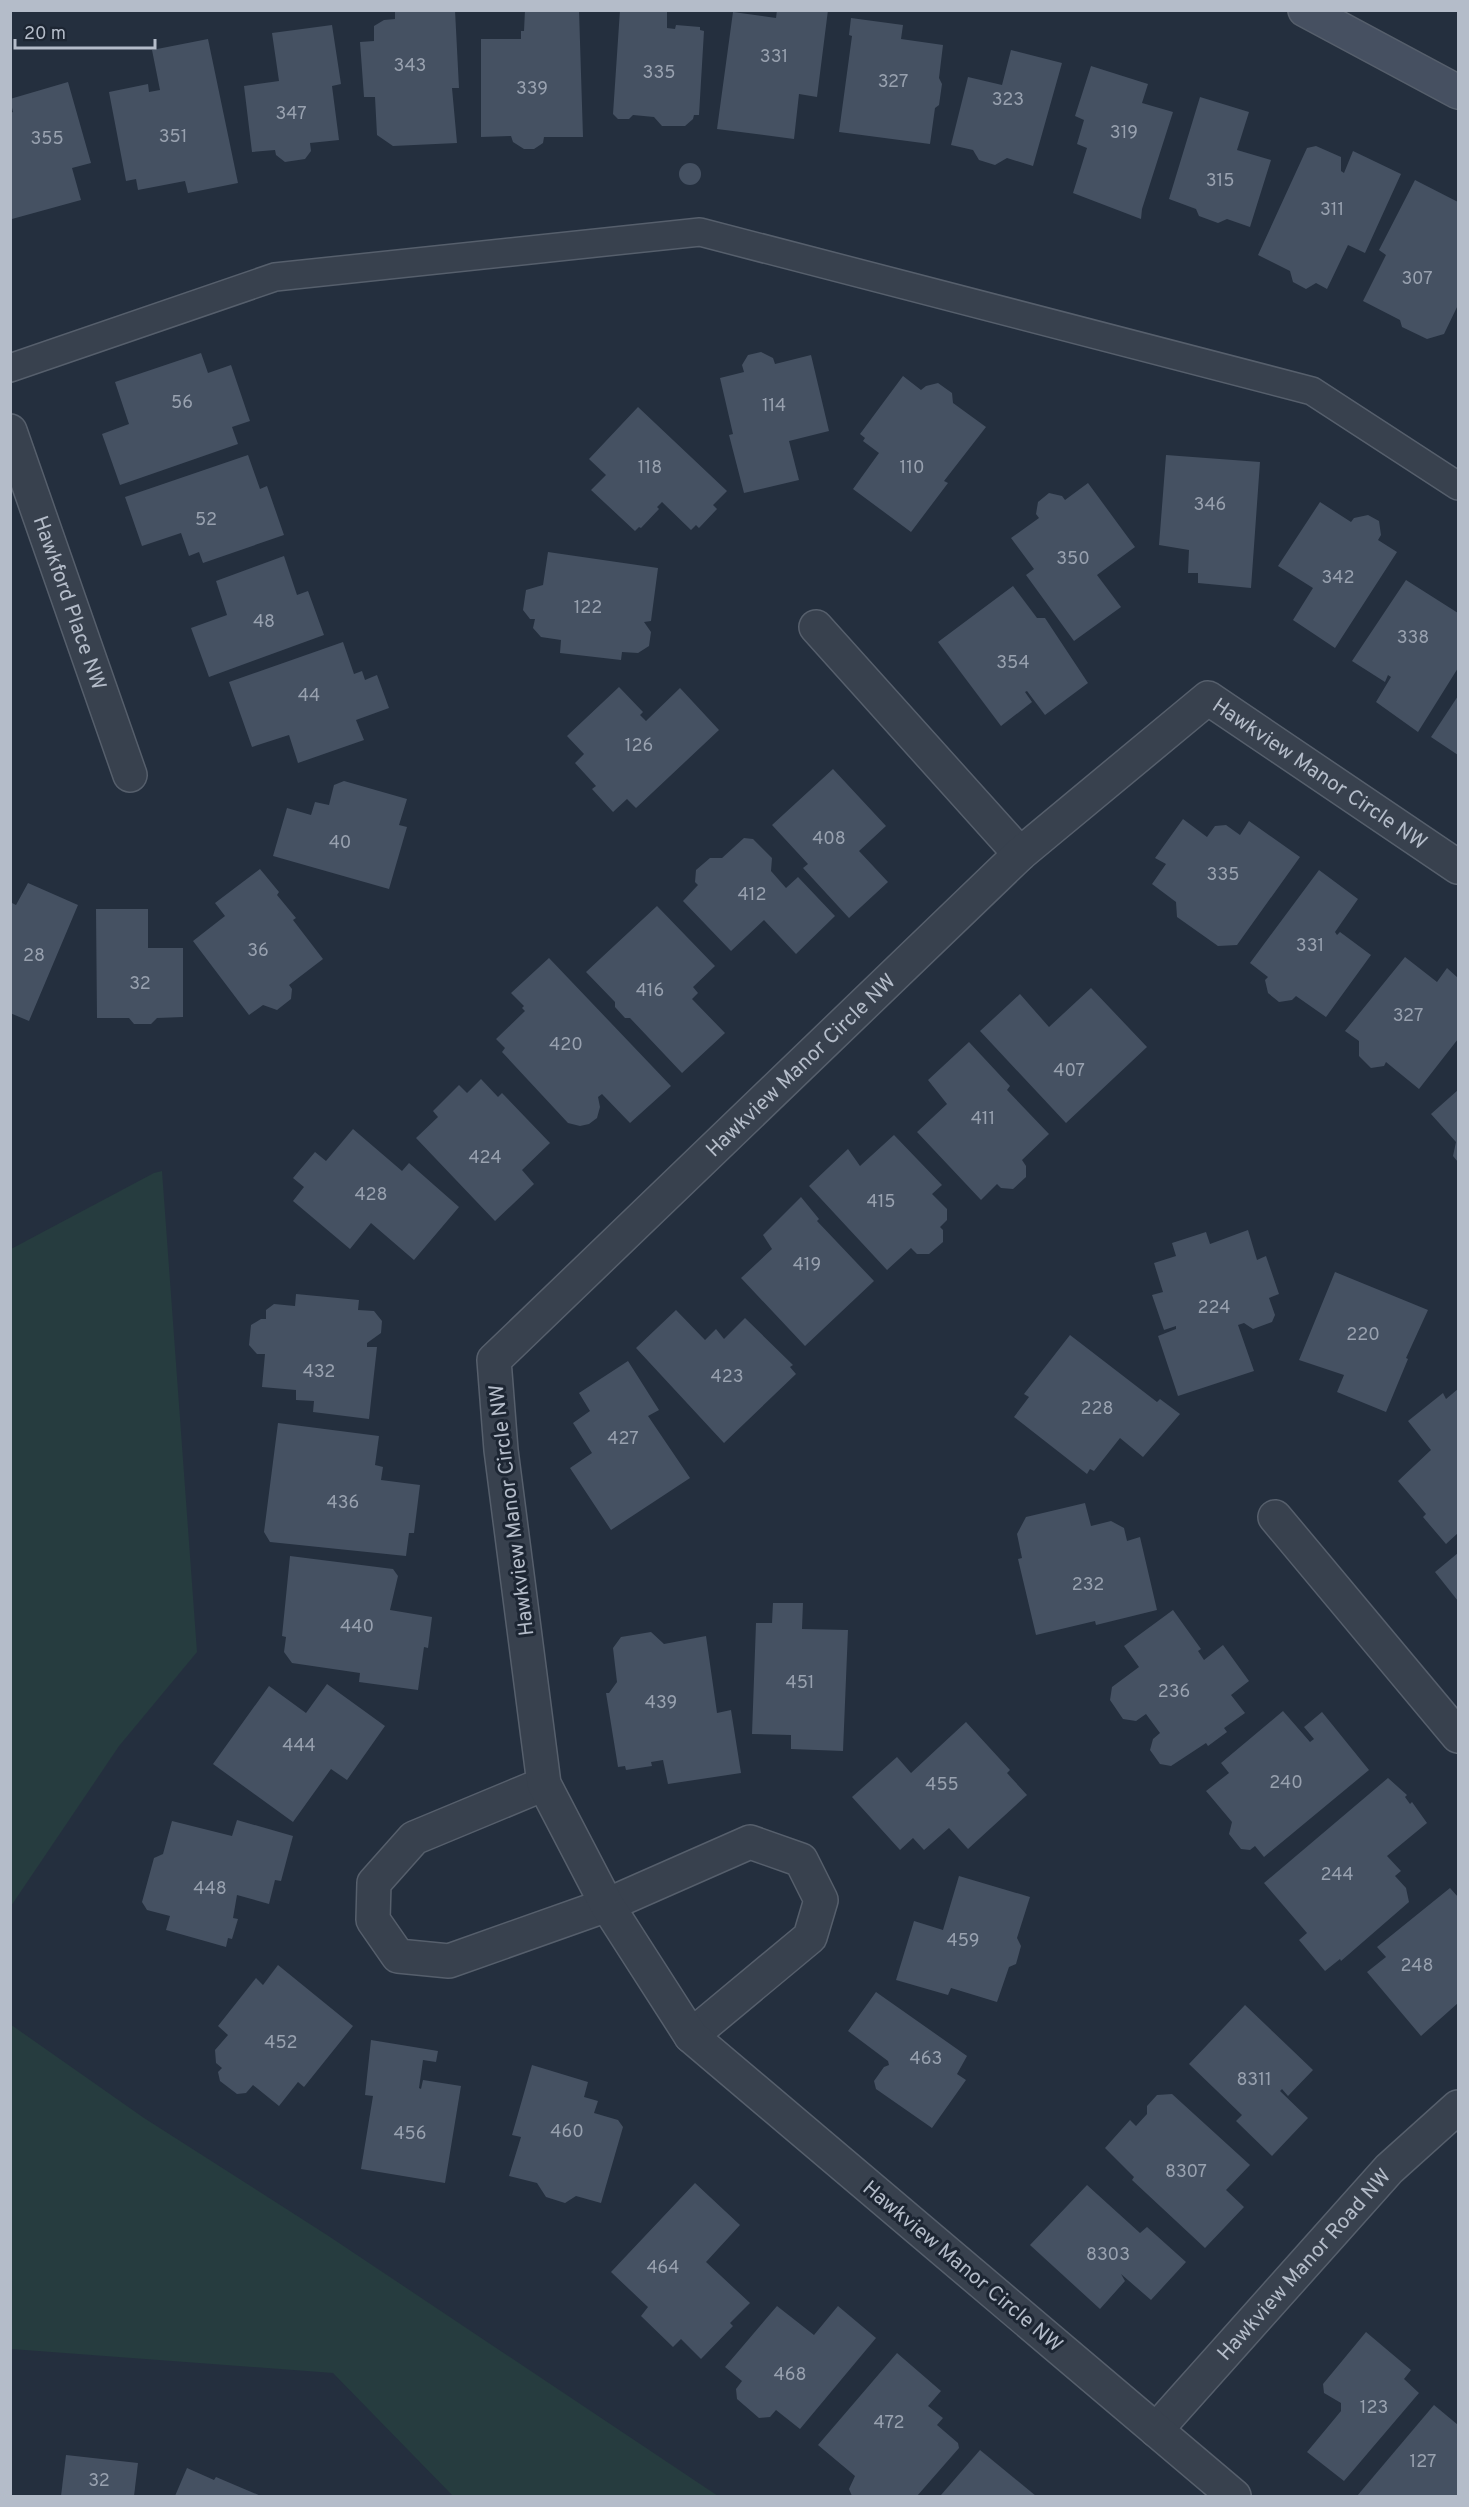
<svg xmlns="http://www.w3.org/2000/svg" width="1469" height="2507" font-family="Overpass,sans-serif">
  <style>
    .green { fill: #263c3f }
    .building { fill: #455162 }
    .lines { fill: none; stroke-linecap: round; stroke-linejoin: round }
    .lane-casing { stroke: #565f6c; stroke-width: 30 }
    .street-casing { stroke: #565f6c; stroke-width: 36 }
    .secondary-casing { stroke: #565f6c; stroke-width: 36 }
    .lane { stroke: #38414e; stroke-width: 27 }
    .street { stroke: #38414e; stroke-width: 33 }
    .secondary { stroke: #465061; stroke-width: 33 }
    .labels { text-anchor: middle; stroke-width: 6; stroke-linejoin: round; paint-order: stroke }
    .number-label { font-size: 18px; fill: #98a1af }
    .street-label { font-size: 21px; fill: #b4bcc9; stroke: #1d2633 }
  </style>
  <rect width="100%" height="100%" fill="#242f3e"/>
  <g class="green">
    <polygon points="162,1171 197,1652 119,1746 11,1906 11,1249 154,1173"/>
    <polygon points="10,2024 144,2118 327,2235 718,2496 453,2496 333,2373 11,2349"/>
  </g>
  <g class="building">
    <polygon points="395,10 455,10 459,88 452,88 457,143 393,146 377,135 375,97 364,97 360,42 374,41 374,26 384,20 395,19"/>
    <polygon points="525,10 579,10 583,137 544,137 543,143 534,149 524,149 513,142 511,136 481,137 481,39 521,39 521,31 524,31"/>
    <polygon points="620,10 667,10 667,28 675,29 676,25 700,27 700,30 704,31 699,115 694,115 693,119 685,126 662,126 654,117 633,115 629,119 618,119 613,114"/>
    <polygon points="777,10 828,10 817,97 799,94 794,139 717,129 733,12 776,18"/>
    <polygon points="851,18 903,25 901,39 943,45 939,78 942,84 939,105 935,108 930,144 839,132 852,36 849,35"/>
    <polygon points="332,25 341,84 332,86 339,140 310,143 311,151 305,159 285,162 276,155 275,150 252,152 244,86 279,81 272,33"/>
    <polygon points="208,39 238,183 188,193 185,181 138,190 136,179 126,181 109,92 148,84 149,92 160,90 152,50"/>
    <polygon points="1011,50 1062,63 1033,166 1007,158 995,165 979,160 973,150 951,145 968,77 1002,85"/>
    <polygon points="1091,66 1148,84 1142,103 1173,112 1142,209 1141,219 1073,193 1087,148 1077,144 1084,120 1075,116"/>
    <polygon points="68,82 91,163 72,168 81,200 12,219 10,113 13,112 10,99"/>
    <polygon points="1200,97 1249,112 1237,150 1271,160 1250,227 1227,219 1218,223 1199,216 1196,209 1169,199"/>
    <polygon points="1316,146 1341,157 1341,171 1344,173 1353,151 1401,174 1365,253 1348,245 1327,289 1316,283 1306,289 1293,282 1290,271 1258,255 1307,148"/>
    <circle cx="690" cy="174" r="11"/>
    <polygon points="1415,180 1458,202 1458,305 1444,334 1427,339 1402,327 1400,320 1363,301 1386,255 1379,250"/>
    <polygon points="761,352 773,358 775,364 811,355 829,431 789,441 799,480 744,493 729,435 733,434 720,378 744,372 742,365 748,355"/>
    <polygon points="201,353 208,373 231,365 250,421 232,427 238,444 120,485 102,434 129,424 115,382"/>
    <polygon points="903,376 921,390 926,386 938,383 952,393 953,403 986,427 944,481 948,483 911,532 853,489 879,453 863,441 865,438 860,434"/>
    <polygon points="638,407 727,491 713,505 717,509 699,528 696,525 691,530 662,502 657,507 659,509 641,528 639,527 635,531 591,490 606,475 589,459"/>
    <polygon points="248,455 260,489 267,486 284,535 203,563 199,552 189,556 181,533 142,546 125,497"/>
    <polygon points="1166,455 1260,462 1251,588 1198,583 1198,573 1188,573 1189,550 1159,545"/>
    <polygon points="1088,483 1135,547 1097,575 1121,607 1074,641 1026,575 1034,569 1011,538 1039,518 1036,514 1038,502 1049,493 1062,496 1065,500"/>
    <polygon points="1320,502 1351,522 1354,518 1368,515 1379,521 1381,535 1378,540 1397,552 1335,648 1293,620 1313,588 1278,566"/>
    <polygon points="548,552 658,568 651,621 644,622 651,632 649,646 638,653 622,652 621,660 560,653 561,640 541,637 533,628 535,619 530,619 523,610 526,590 543,585"/>
    <polygon points="284,556 297,595 308,591 324,635 209,677 191,628 227,615 216,581"/>
    <polygon points="1406,580 1458,613 1458,668 1418,732 1376,702 1391,677 1388,675 1385,682 1352,661"/>
    <polygon points="1013,586 1037,618 1045,618 1088,683 1045,715 1027,691 1025,692 1032,702 1001,726 938,642"/>
    <polygon points="343,642 354,674 362,671 365,680 377,675 389,708 356,720 364,740 298,763 289,735 252,747 229,682"/>
    <polygon points="619,687 643,712 640,715 646,721 680,688 719,730 636,808 627,799 613,812 592,789 596,786 575,763 584,754 567,736"/>
    <polygon points="1458,696 1458,755 1431,737"/>
    <polygon points="833,769 886,826 859,851 888,882 849,918 803,868 808,864 772,825"/>
    <polygon points="344,781 407,799 399,825 407,827 389,889 273,856 287,808 311,815 315,802 329,805 334,785"/>
    <polygon points="1183,819 1207,837 1215,826 1226,825 1240,835 1249,821 1300,857 1237,945 1218,946 1177,917 1176,902 1152,884 1166,864 1155,858"/>
    <polygon points="744,838 753,839 772,858 771,871 786,888 798,877 835,916 796,954 764,920 731,951 683,901 698,885 695,882 696,870 710,858 722,858"/>
    <polygon points="260,869 279,892 277,895 296,918 293,920 323,959 289,985 292,989 291,999 277,1010 263,1005 249,1015 193,941 225,916 215,903"/>
    <polygon points="1319,870 1358,899 1335,932 1337,935 1340,932 1371,955 1326,1017 1296,996 1292,1000 1279,1002 1268,993 1265,980 1268,977 1250,963"/>
    <polygon points="28,883 78,905 29,1021 10,1013 10,902 16,905"/>
    <polygon points="657,906 715,966 693,987 698,993 692,999 725,1033 682,1073 630,1018 625,1018 615,1007 615,1002 586,972"/>
    <polygon points="96,909 148,909 148,948 183,948 183,1017 157,1018 151,1024 134,1024 129,1018 97,1018"/>
    <polygon points="1405,957 1437,982 1447,968 1458,978 1458,1039 1419,1089 1386,1062 1384,1066 1371,1068 1359,1056 1359,1041 1345,1031"/>
    <polygon points="549,958 671,1086 630,1123 602,1094 598,1097 600,1107 597,1118 589,1124 580,1126 568,1123 502,1052 505,1048 496,1039 525,1011 522,1008 524,1006 511,993"/>
    <polygon points="1091,988 1147,1047 1066,1123 980,1031 1020,994 1049,1027"/>
    <polygon points="969,1042 1010,1086 1007,1090 1049,1134 1022,1160 1026,1166 1026,1177 1013,1189 1001,1188 997,1184 981,1200 917,1132 947,1104 928,1080"/>
    <polygon points="481,1079 498,1097 502,1093 550,1143 522,1170 534,1184 495,1221 416,1138 438,1117 433,1111 459,1085 467,1093"/>
    <polygon points="1458,1090 1458,1162 1453,1156 1456,1142 1431,1114"/>
    <polygon points="353,1129 402,1171 409,1163 459,1207 414,1260 371,1223 350,1249 293,1201 304,1187 293,1178 315,1152 326,1161"/>
    <polygon points="894,1135 942,1185 932,1194 947,1209 947,1220 940,1227 943,1230 943,1242 929,1254 917,1254 911,1248 887,1270 809,1186 848,1149 860,1166"/>
    <polygon points="801,1197 819,1219 817,1221 874,1281 805,1346 741,1278 772,1249 763,1235"/>
    <polygon points="1248,1230 1257,1260 1266,1256 1279,1294 1269,1298 1275,1315 1272,1322 1253,1329 1244,1323 1238,1325 1254,1371 1178,1396 1158,1336 1176,1329 1176,1326 1164,1330 1152,1295 1163,1292 1154,1263 1176,1256 1172,1243 1206,1232 1210,1244"/>
    <polygon points="1335,1272 1428,1310 1406,1358 1408,1359 1386,1412 1337,1392 1344,1375 1299,1360"/>
    <polygon points="296,1294 359,1300 358,1310 374,1311 382,1321 381,1333 367,1343 367,1347 377,1347 369,1419 313,1412 314,1401 296,1400 296,1390 262,1387 265,1354 257,1354 249,1345 251,1325 261,1319 266,1319 266,1310 274,1304 295,1306"/>
    <polygon points="676,1310 705,1340 716,1329 724,1339 745,1318 793,1365 790,1367 796,1374 724,1443 636,1348"/>
    <polygon points="1070,1335 1157,1402 1160,1399 1180,1414 1143,1457 1120,1438 1094,1471 1090,1469 1087,1474 1014,1417 1029,1397 1024,1394"/>
    <polygon points="628,1361 659,1410 648,1416 690,1478 611,1530 570,1468 592,1453 573,1423 590,1411 579,1393"/>
    <polygon points="1458,1389 1458,1533 1446,1544 1423,1517 1426,1514 1398,1481 1431,1450 1408,1421 1443,1393 1446,1399"/>
    <polygon points="278,1423 379,1436 375,1465 383,1467 381,1480 420,1485 414,1533 409,1533 406,1556 270,1542 264,1532"/>
    <polygon points="1085,1503 1091,1526 1111,1521 1124,1528 1127,1541 1140,1537 1157,1610 1096,1625 1095,1621 1036,1635 1018,1559 1022,1558 1017,1534 1026,1517"/>
    <polygon points="1458,1553 1458,1601 1435,1572"/>
    <polygon points="290,1556 393,1569 398,1576 390,1610 432,1617 428,1648 424,1647 418,1690 359,1682 360,1673 292,1663 284,1652 286,1637 282,1636"/>
    <polygon points="773,1603 803,1603 802,1629 848,1630 843,1751 791,1749 791,1735 752,1734 756,1623 772,1623"/>
    <polygon points="1173,1610 1201,1649 1198,1651 1204,1660 1223,1645 1249,1681 1231,1695 1245,1713 1224,1728 1227,1732 1208,1746 1206,1743 1171,1766 1160,1764 1150,1750 1153,1739 1160,1733 1146,1714 1136,1721 1123,1719 1110,1700 1112,1687 1139,1667 1124,1646"/>
    <polygon points="651,1632 664,1644 706,1636 717,1713 731,1710 741,1773 668,1784 663,1760 651,1762 652,1766 626,1770 625,1766 618,1767 606,1693 609,1693 617,1682 613,1648 621,1637"/>
    <polygon points="327,1684 385,1726 347,1780 331,1769 293,1822 213,1764 269,1686 306,1713"/>
    <polygon points="1283,1711 1310,1742 1314,1739 1304,1727 1322,1712 1369,1770 1264,1857 1255,1846 1250,1850 1241,1849 1229,1834 1232,1822 1206,1791 1229,1773 1221,1763"/>
    <polygon points="966,1722 1010,1770 1007,1773 1027,1795 968,1849 949,1828 924,1850 913,1838 900,1850 852,1797 897,1757 911,1773"/>
    <polygon points="1388,1778 1407,1795 1405,1797 1410,1804 1412,1802 1427,1823 1387,1856 1401,1871 1395,1876 1406,1888 1409,1902 1341,1961 1340,1959 1325,1971 1299,1940 1307,1933 1264,1883"/>
    <polygon points="237,1820 293,1836 281,1881 275,1880 269,1904 237,1895 233,1918 238,1919 232,1939 228,1938 226,1947 166,1930 170,1916 147,1910 142,1902 154,1858 163,1854 172,1821 232,1836"/>
    <polygon points="959,1876 1030,1897 1017,1938 1021,1946 1016,1964 1009,1967 997,2002 951,1988 948,1995 896,1980 914,1921 943,1930"/>
    <polygon points="1450,1888 1458,1897 1458,2003 1421,2036 1367,1972 1386,1957 1377,1947"/>
    <polygon points="278,1965 353,2026 304,2087 298,2082 279,2106 253,2085 246,2093 237,2094 220,2081 218,2072 222,2068 216,2063 215,2050 228,2035 218,2026 256,1978 263,1985"/>
    <polygon points="876,1992 967,2056 957,2074 966,2080 932,2128 876,2089 874,2081 884,2067 889,2065 888,2061 848,2031"/>
    <polygon points="1245,2005 1313,2070 1288,2096 1282,2089 1280,2091 1308,2118 1272,2156 1236,2121 1242,2115 1189,2064"/>
    <polygon points="371,2040 438,2051 436,2062 423,2060 419,2088 421,2089 423,2080 461,2086 445,2183 361,2169 373,2096 365,2095"/>
    <polygon points="532,2065 588,2082 584,2097 598,2101 594,2113 618,2120 623,2127 601,2203 576,2196 565,2203 546,2197 537,2183 509,2176 521,2137 512,2135"/>
    <polygon points="1172,2094 1250,2165 1226,2190 1244,2207 1205,2248 1132,2180 1134,2177 1105,2148 1130,2120 1136,2126 1147,2114 1147,2106 1157,2095"/>
    <polygon points="695,2183 740,2225 706,2262 750,2303 730,2323 733,2326 701,2359 681,2339 673,2347 641,2316 648,2307 611,2272"/>
    <polygon points="1087,2185 1140,2233 1147,2227 1186,2262 1151,2300 1121,2274 1125,2281 1100,2309 1030,2245"/>
    <polygon points="777,2306 814,2335 838,2306 876,2338 800,2429 776,2410 770,2417 759,2418 737,2399 736,2389 742,2381 725,2367"/>
    <polygon points="1366,2332 1411,2370 1404,2379 1419,2393 1344,2481 1307,2452 1341,2411 1341,2403 1324,2393 1323,2384"/>
    <polygon points="897,2353 941,2391 928,2406 943,2418 937,2425 958,2443 959,2448 917,2496 852,2496 849,2489 855,2476 818,2445"/>
    <polygon points="1434,2405 1458,2425 1458,2496 1357,2496"/>
    <polygon points="980,2450 1036,2496 941,2495"/>
    <polygon points="66,2455 138,2463 134,2496 61,2496"/>
    <polygon points="187,2468 214,2480 216,2477 261,2496 175,2496"/>
  </g>
  <g class="lines">
    <defs>
      <polyline id="lane" points="10,368 275,277 700,232 1312,391 1458,486"/>
      <g id="street">
        <path id="s1" d="M10 431 130 775"/>
        <polyline points="816,627 1020,854"/>
        <polyline points="1275,1517 1458,1736"/>
        <polyline points="544,1784 414,1838 374,1883 373,1920 398,1956 449,1961 607,1905 750,1842 801,1860 821,1900 810,1937 691,2036"/>
        <path id="s2" d="M1156 2430 1389 2169 1458 2107"/>
        <path id="s3" d="M1234 2496 691 2036 607 1905 544 1784 501 1450 494 1360 1020 854 1208 698 1458 867"/>
      </g>
      <polyline id="secondary" points="1305,10 1458,92"/>
    </defs>
    <use href="#lane" class="lane-casing"/>
    <use href="#street" class="street-casing"/>
    <use href="#secondary" class="secondary-casing"/>
    <use href="#lane" class="lane"/>
    <use href="#street" class="street"/>
    <use href="#secondary" class="secondary"/>
  </g>
  <g class="labels">
    <g class="number-label">
      <text x="774" y="62">331</text>
      <text x="410" y="71">343</text>
      <text x="659" y="78">335</text>
      <text x="893" y="87">327</text>
      <text x="532" y="94">339</text>
      <text x="1008" y="105">323</text>
      <text x="291" y="119">347</text>
      <text x="1124" y="138">319</text>
      <text x="173" y="142">351</text>
      <text x="47" y="144">355</text>
      <text x="1220" y="186">315</text>
      <text x="1332" y="215">311</text>
      <text x="1417" y="284">307</text>
      <text x="182" y="408">56</text>
      <text x="774" y="411">114</text>
      <text x="650" y="473">118</text>
      <text x="912" y="473">110</text>
      <text x="1210" y="510">346</text>
      <text x="206" y="525">52</text>
      <text x="1073" y="564">350</text>
      <text x="1338" y="583">342</text>
      <text x="588" y="613">122</text>
      <text x="264" y="627">48</text>
      <text x="1413" y="643">338</text>
      <text x="1013" y="668">354</text>
      <text x="309" y="701">44</text>
      <text x="639" y="751">126</text>
      <text x="829" y="844">408</text>
      <text x="340" y="848">40</text>
      <text x="1223" y="880">335</text>
      <text x="752" y="900">412</text>
      <text x="1310" y="951">331</text>
      <text x="258" y="956">36</text>
      <text x="34" y="961">28</text>
      <text x="140" y="989">32</text>
      <text x="650" y="996">416</text>
      <text x="1408" y="1021">327</text>
      <text x="566" y="1050">420</text>
      <text x="1069" y="1076">407</text>
      <text x="983" y="1124">411</text>
      <text x="485" y="1163">424</text>
      <text x="371" y="1200">428</text>
      <text x="881" y="1207">415</text>
      <text x="807" y="1270">419</text>
      <text x="1214" y="1313">224</text>
      <text x="1363" y="1340">220</text>
      <text x="319" y="1377">432</text>
      <text x="727" y="1382">423</text>
      <text x="1097" y="1414">228</text>
      <text x="623" y="1444">427</text>
      <text x="343" y="1508">436</text>
      <text x="1088" y="1590">232</text>
      <text x="357" y="1632">440</text>
      <text x="800" y="1688">451</text>
      <text x="1174" y="1697">236</text>
      <text x="661" y="1708">439</text>
      <text x="299" y="1751">444</text>
      <text x="1286" y="1788">240</text>
      <text x="942" y="1790">455</text>
      <text x="1337" y="1880">244</text>
      <text x="210" y="1894">448</text>
      <text x="963" y="1946">459</text>
      <text x="1417" y="1971">248</text>
      <text x="281" y="2048">452</text>
      <text x="926" y="2064">463</text>
      <text x="1254" y="2085">8311</text>
      <text x="567" y="2137">460</text>
      <text x="410" y="2139">456</text>
      <text x="1186" y="2177">8307</text>
      <text x="1108" y="2260">8303</text>
      <text x="663" y="2273">464</text>
      <text x="790" y="2380">468</text>
      <text x="1374" y="2413">123</text>
      <text x="889" y="2428">472</text>
      <text x="1423" y="2467">127</text>
      <text x="99" y="2486">32</text>
    </g>
    <g class="street-label">
      <text dy="7" stroke="none"><textPath href="#s1" startOffset="182">Hawkford Place NW</textPath></text>
      <text dy="7" stroke="none"><textPath href="#s3" startOffset="2540">Hawkview Manor Circle NW</textPath></text>
      <text dy="7" stroke="none"><textPath href="#s3" startOffset="1856">Hawkview Manor Circle NW</textPath></text>
      <text transform="translate(511 1510) rotate(-97)" y="7">Hawkview Manor Circle NW</text>
      <text dy="7" stroke="none"><textPath href="#s2" startOffset="222">Hawkview Manor Road NW</textPath></text>
      <text transform="translate(963 2266) rotate(40)" y="7">Hawkview Manor Circle NW</text>
    </g>
  </g>
  <rect width="1469" height="2507" fill="none" stroke="#b4bcc9" stroke-width="24"/>
  <path d="M15 39v9h140v-9" fill="none" stroke="#b4bcc9" stroke-width="3"/>
  <text x="24" y="39" font-size="18" fill="#b4bcc9" stroke="#1d2633" stroke-width="4.5" paint-order="stroke">20 m</text>
</svg>
